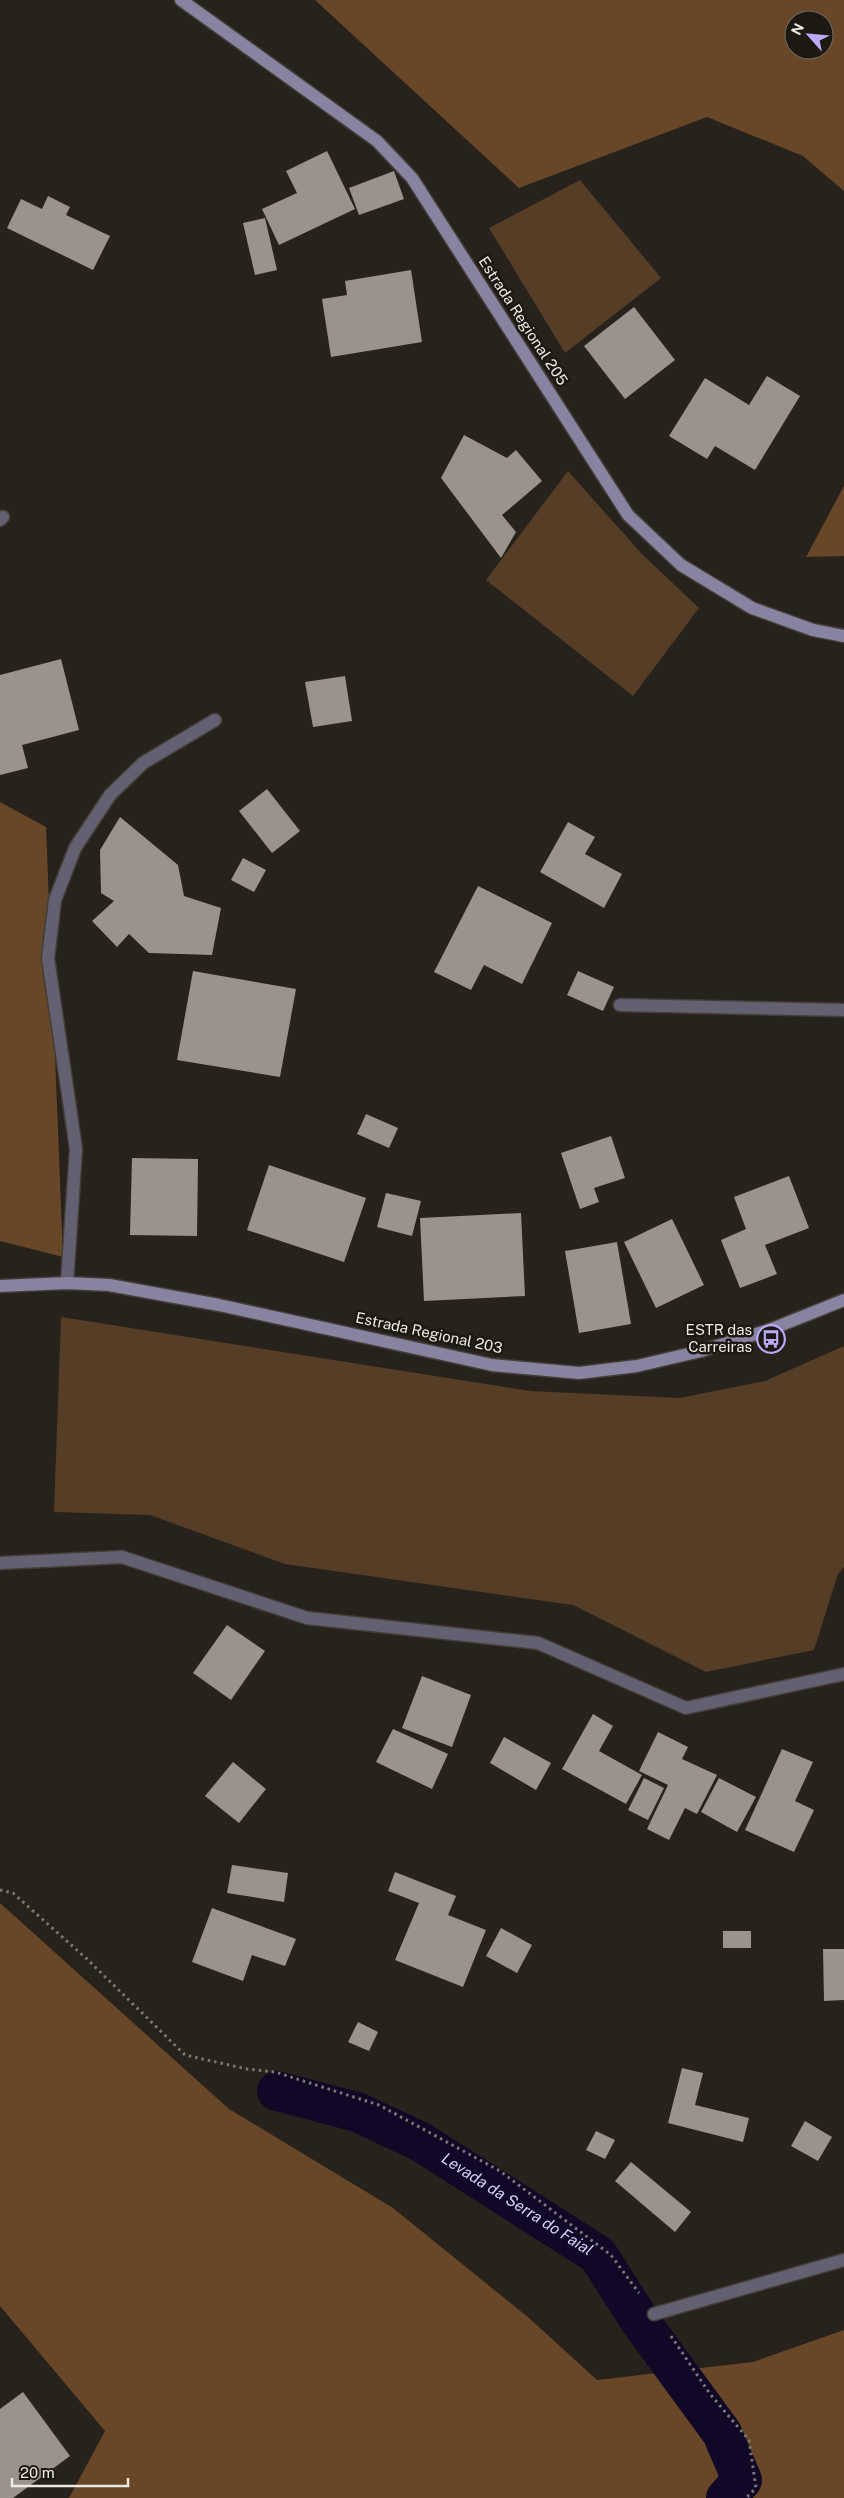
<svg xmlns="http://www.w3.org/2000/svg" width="844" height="2498" font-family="'Public Sans',sans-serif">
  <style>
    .green { fill: #553d26 }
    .forest { fill: #674727; fill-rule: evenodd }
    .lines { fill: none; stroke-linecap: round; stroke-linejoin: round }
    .canal { stroke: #110828; stroke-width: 40 }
    .building { fill: #9a938c }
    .service-casing { stroke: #443e38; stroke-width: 15 }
    .minor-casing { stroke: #443e38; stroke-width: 15 }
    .secondary-casing { stroke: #443e38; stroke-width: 15 }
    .path { stroke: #7e7873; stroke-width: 3; stroke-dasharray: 2.5 4; stroke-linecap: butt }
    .service { stroke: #636072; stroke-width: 12 }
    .minor { stroke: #636072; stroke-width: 12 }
    .secondary { stroke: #8783a0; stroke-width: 12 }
    .labels { text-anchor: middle; stroke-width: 5; stroke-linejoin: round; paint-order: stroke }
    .street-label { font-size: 15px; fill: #ede9e5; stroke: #1e1813 }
    .poi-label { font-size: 15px; fill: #ede9e5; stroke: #1e1813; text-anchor: end }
    .water-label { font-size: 16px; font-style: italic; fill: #d5cff8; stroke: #1e1813 }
  </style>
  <rect width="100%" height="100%" fill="#28221c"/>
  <g class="green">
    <polygon points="580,180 661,278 565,353 489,228"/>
    <polygon points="568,471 642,554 699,608 633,696 486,580"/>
    <polygon points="61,1317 531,1391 679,1398 765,1381 844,1346 844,1567 838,1574 814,1650 706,1672 573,1605 285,1564 150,1515 54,1512"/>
  </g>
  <g class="forest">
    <path d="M315 0H844V191L803 156 707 117 519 188ZM794 20H824V50H794Z"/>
    <polygon points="844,486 844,556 806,557"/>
    <polygon points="0,802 46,827 63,1257 0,1241"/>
    <polygon points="0,1903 229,2109 393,2208 529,2318 597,2380 753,2362 844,2330 844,2498 69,2498 105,2431 0,2306"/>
  </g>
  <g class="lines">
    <path class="canal" id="s1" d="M277 2091 357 2112 421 2142 598 2255 640 2321 722 2433 742 2480 726 2498"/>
  </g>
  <g class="building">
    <polygon points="327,151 355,209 279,245 262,209 297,193 286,171"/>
    <polygon points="394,171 404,199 359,215 349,188"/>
    <polygon points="48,196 70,207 66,215 110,236 93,270 7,228 21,199 42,209"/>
    <polygon points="265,218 277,270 255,275 243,223"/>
    <polygon points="411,270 422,342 331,357 322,299 347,295 345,281"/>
    <polygon points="634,307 675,360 625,399 584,346"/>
    <polygon points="767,376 800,396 755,470 715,446 707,459 669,436 705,378 749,405"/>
    <polygon points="464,435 507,458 516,450 542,481 502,515 516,532 501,558 441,478"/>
    <polygon points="61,659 79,730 22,745 28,768 0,775 0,675"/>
    <polygon points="345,676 352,721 313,727 305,682"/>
    <polygon points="267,789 300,831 272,853 239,811"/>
    <polygon points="120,817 178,865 184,896 221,908 212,955 149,953 129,934 117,947 92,921 114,901 101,893 100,850"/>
    <polygon points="568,822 595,837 585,854 622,874 604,908 540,872"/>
    <polygon points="243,858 266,870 254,892 231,880"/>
    <polygon points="478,886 552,923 522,984 484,965 471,990 434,972"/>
    <polygon points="193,971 296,989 280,1077 177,1060"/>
    <polygon points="578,971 614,987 603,1011 567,995"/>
    <polygon points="366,1114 398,1128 389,1148 357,1134"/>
    <polygon points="611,1136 625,1178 594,1188 599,1202 580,1209 561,1153"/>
    <polygon points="132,1158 198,1159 197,1236 130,1235"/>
    <polygon points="269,1165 366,1198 344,1262 247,1230"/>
    <polygon points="789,1176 809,1228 765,1245 777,1274 740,1288 721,1240 746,1229 734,1197"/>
    <polygon points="386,1193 421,1201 412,1236 377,1227"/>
    <polygon points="521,1213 525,1296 424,1301 420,1218"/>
    <polygon points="672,1219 704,1285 656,1308 624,1242"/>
    <polygon points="617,1242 631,1324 579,1333 565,1251"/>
    <polygon points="227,1625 265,1651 231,1700 193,1673"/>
    <polygon points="422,1676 471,1695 452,1747 402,1728"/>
    <polygon points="593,1714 613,1726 599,1751 642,1775 626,1804 562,1769"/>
    <polygon points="393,1729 448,1754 432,1789 376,1762"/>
    <polygon points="658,1732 688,1747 682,1759 717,1775 697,1814 685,1808 669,1840 647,1829 668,1785 639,1771"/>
    <polygon points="504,1737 551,1763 536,1790 490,1763"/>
    <polygon points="782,1749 813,1762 795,1801 814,1810 794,1852 745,1830"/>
    <polygon points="233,1762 266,1789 239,1823 205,1796"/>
    <polygon points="644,1778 664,1788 648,1820 628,1810"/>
    <polygon points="719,1778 756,1797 737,1832 701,1812"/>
    <polygon points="232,1865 288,1873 284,1902 227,1893"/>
    <polygon points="395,1872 456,1896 448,1915 486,1930 463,1987 395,1960 419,1903 388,1891"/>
    <polygon points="212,1908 296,1939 285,1966 252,1955 243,1981 192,1962"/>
    <polygon points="501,1928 532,1945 517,1973 486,1956"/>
    <rect x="723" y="1931" width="28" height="17"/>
    <polygon points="823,1949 844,1949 844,2000 824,2001"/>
    <polygon points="358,2022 378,2032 369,2051 348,2042"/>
    <polygon points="682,2068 703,2073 695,2105 749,2118 743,2142 668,2123"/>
    <polygon points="805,2121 832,2137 818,2161 791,2146"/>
    <polygon points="596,2131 615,2140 605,2159 586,2150"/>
    <polygon points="631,2162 691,2212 675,2232 615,2181"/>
    <polygon points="23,2392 70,2456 13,2498 0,2498 0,2409"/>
  </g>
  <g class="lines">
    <defs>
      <g id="service">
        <polyline points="620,1005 844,1010"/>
        <polyline points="67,1283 76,1149 48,958 55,900 75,848 110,795 143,763 215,720"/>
      </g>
      <g id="minor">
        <polyline points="0,520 3,517"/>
        <polyline points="0,1563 122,1557 307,1618 538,1643 686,1708 844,1674"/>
        <polyline points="654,2314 844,2260"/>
      </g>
      <g id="secondary">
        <polyline points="181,0 377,141 412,178 628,515 681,565 752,608 813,630 844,636"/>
        <polyline points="0,1286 67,1283 109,1285 219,1305 492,1365 579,1373 637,1366 701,1351 769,1330 844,1300"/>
      </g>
    </defs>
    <use href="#service" class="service-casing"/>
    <use href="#minor" class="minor-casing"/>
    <use href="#secondary" class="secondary-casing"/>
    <g class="path">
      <polyline points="0,1890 13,1893 88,1960 185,2055 247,2069 275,2072 379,2105 500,2171 611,2255 639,2293"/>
      <polyline points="671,2336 710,2394 749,2440 756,2488 746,2498"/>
    </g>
    <use href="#service" class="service"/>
    <use href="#minor" class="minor"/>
    <use href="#secondary" class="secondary"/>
  </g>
  <defs>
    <symbol id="bus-ring" viewBox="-11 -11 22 22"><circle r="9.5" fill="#1e1813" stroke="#b8abf7" stroke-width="1.5"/><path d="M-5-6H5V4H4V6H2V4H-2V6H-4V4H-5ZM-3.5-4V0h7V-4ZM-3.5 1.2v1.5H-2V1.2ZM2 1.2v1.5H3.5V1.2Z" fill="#b8abf7"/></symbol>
  </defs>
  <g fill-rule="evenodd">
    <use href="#bus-ring" x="755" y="1323" width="32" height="32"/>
  </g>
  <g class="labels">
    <g class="street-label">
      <text transform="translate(523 321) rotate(57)" y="5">Estrada Regional 205</text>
      <text transform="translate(429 1333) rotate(12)" y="5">Estrada Regional 203</text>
    </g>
    <g class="poi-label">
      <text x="752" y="1335">ESTR das<tspan x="752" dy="17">Carreiras</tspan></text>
    </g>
    <g class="water-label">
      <text dy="6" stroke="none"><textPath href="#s1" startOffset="268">Levada da Serra do Faial</textPath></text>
    </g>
  </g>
  <g transform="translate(809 35) rotate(297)"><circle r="24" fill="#1e1813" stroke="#716c67"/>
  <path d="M0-4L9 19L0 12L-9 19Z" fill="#b8abf7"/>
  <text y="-8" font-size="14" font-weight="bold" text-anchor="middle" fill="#ede9e5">N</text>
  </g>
  <path d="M12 2478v8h116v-8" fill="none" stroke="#ede9e5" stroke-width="2.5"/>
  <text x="20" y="2478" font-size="15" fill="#ede9e5" stroke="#1e1813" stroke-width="4" paint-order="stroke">20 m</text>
</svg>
